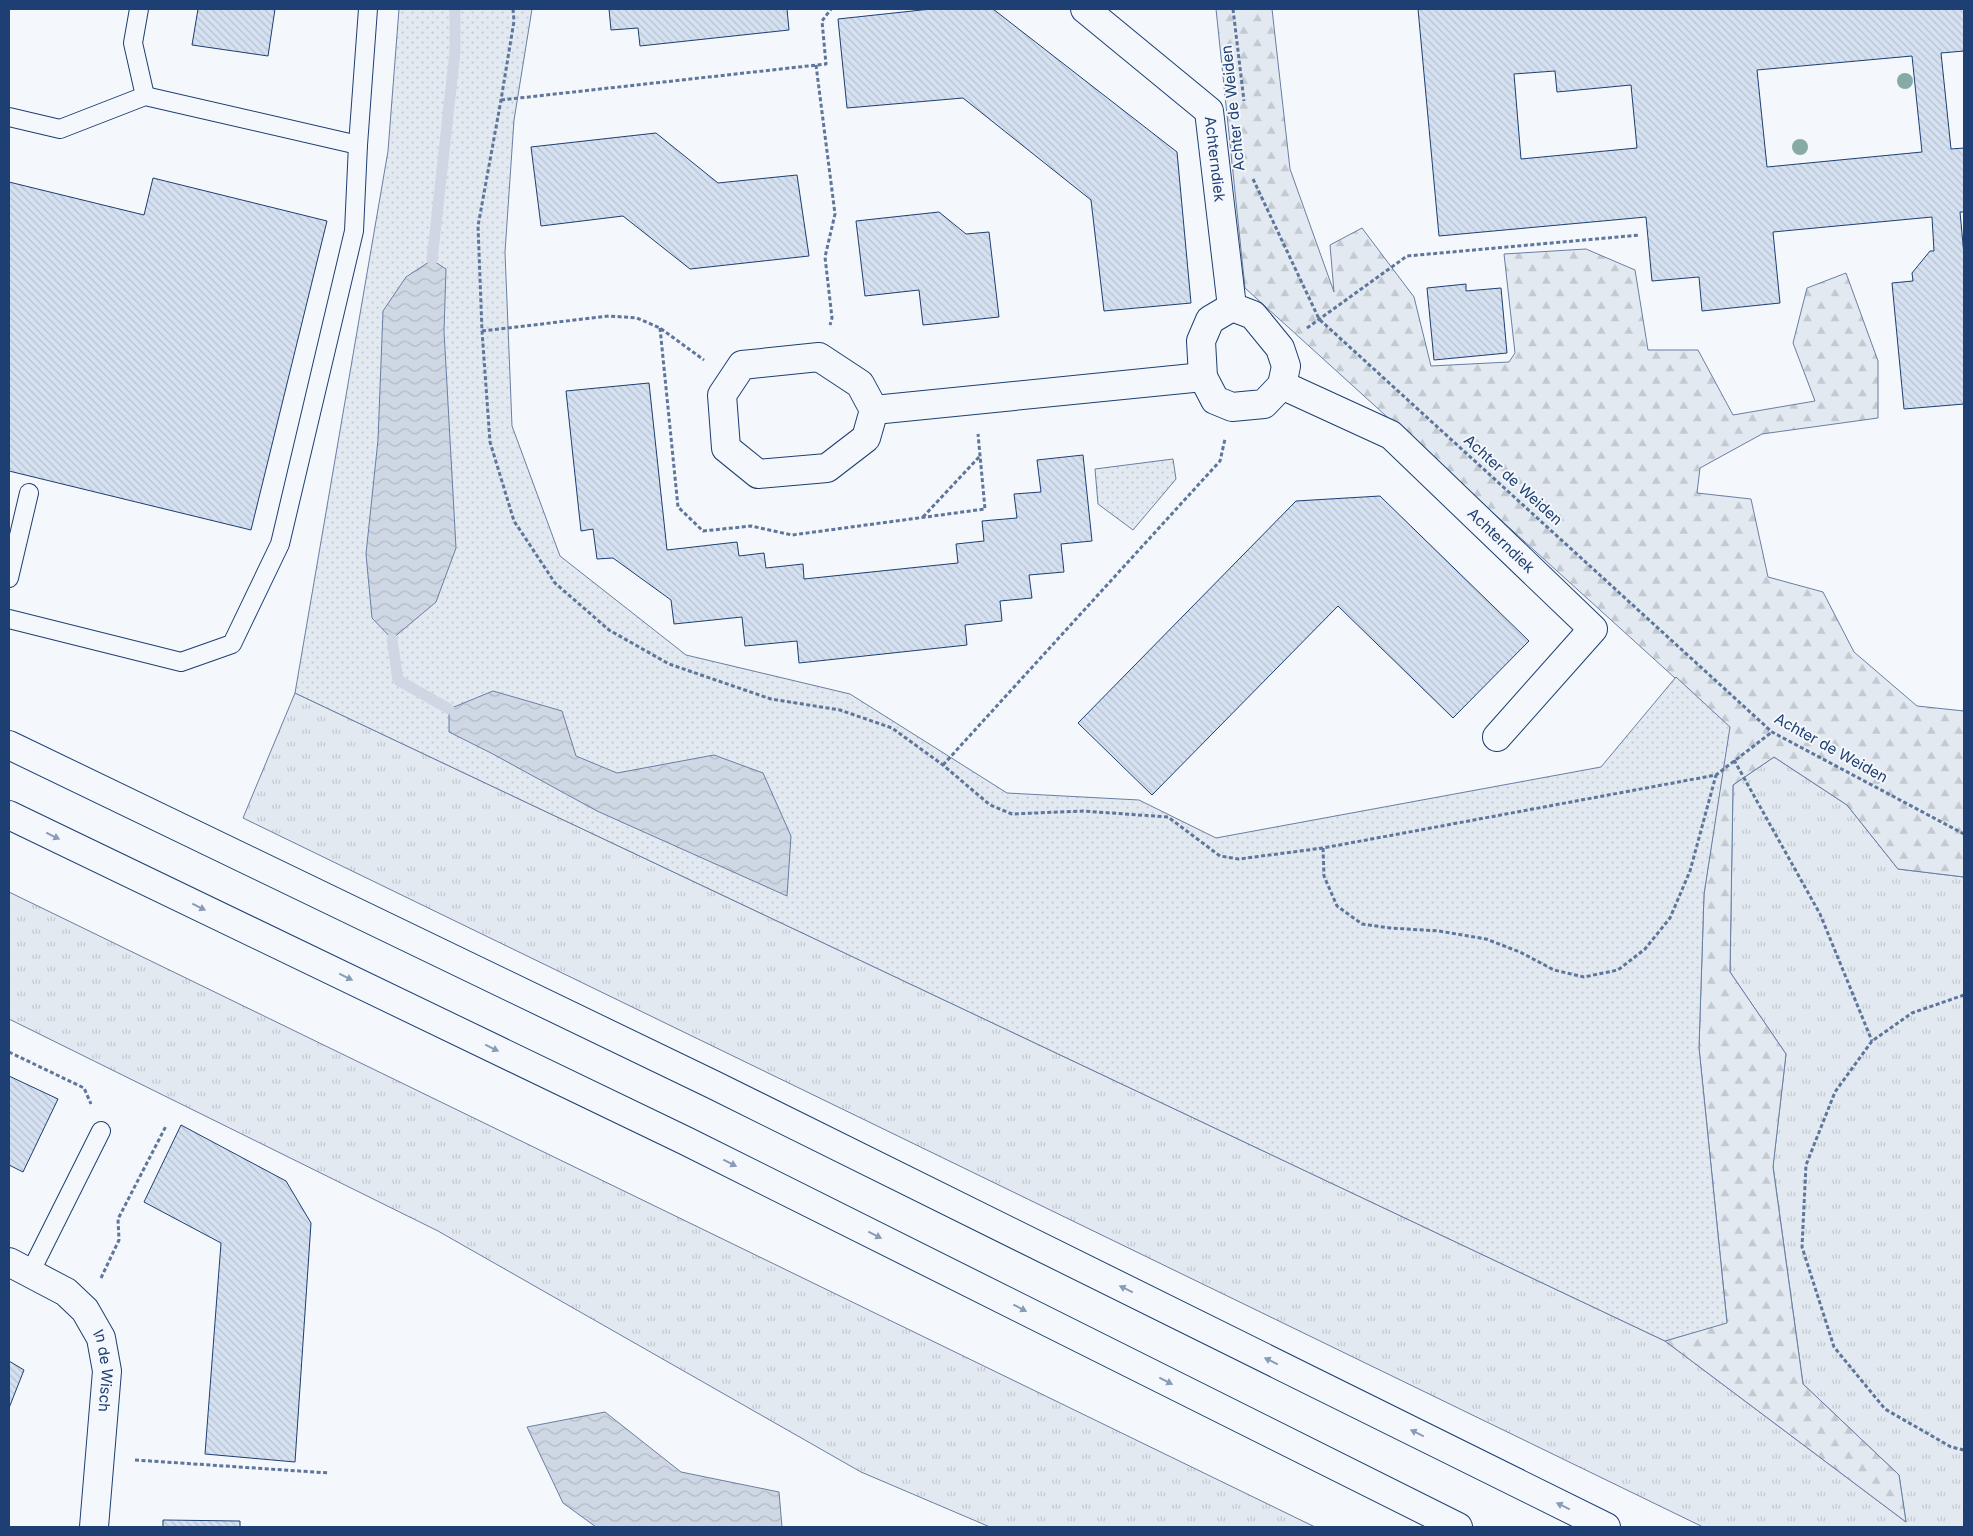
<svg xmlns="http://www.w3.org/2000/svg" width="1973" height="1536" font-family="Inter,sans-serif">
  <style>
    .grass { fill: url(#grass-tufts); stroke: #687fa3 }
    .forest { fill: url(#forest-firs); stroke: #687fa3 }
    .park { fill: url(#park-dots); stroke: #687fa3 }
    .water { fill: url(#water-waves); stroke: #687fa3 }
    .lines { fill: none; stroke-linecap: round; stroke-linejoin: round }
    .stream { stroke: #cfd7e4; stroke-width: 11 }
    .building { fill: url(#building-back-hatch); stroke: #1d3f73; fill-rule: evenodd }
    .service-casing { stroke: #1d3f73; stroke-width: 20 }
    .minor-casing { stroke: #1d3f73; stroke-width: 30 }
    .trunk-casing { stroke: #1d3f73; stroke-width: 30 }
    .path { stroke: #5e769c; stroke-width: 3; stroke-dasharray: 4 2.5; stroke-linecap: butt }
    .service { stroke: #f4f7fb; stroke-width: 18 }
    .minor { stroke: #f4f7fb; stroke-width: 28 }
    .trunk { stroke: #f4f7fb; stroke-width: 28 }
    .tree { fill: #86aba6 }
    .oneway { fill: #889bb7 }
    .labels { text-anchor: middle; stroke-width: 4; stroke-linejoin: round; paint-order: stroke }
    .street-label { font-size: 15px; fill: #1d3f73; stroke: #f4f7fb }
  </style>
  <defs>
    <pattern id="grass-tufts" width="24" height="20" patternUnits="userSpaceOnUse" patternTransform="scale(1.25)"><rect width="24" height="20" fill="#e3e9f0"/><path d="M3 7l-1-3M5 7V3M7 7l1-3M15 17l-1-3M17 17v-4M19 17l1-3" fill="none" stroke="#c2c9d1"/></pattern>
    <pattern id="forest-firs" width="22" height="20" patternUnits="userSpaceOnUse" patternTransform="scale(1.25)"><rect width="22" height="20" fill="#e3e9f0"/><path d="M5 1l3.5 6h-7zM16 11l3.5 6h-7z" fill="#c2c9d1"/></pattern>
    <pattern id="park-dots" width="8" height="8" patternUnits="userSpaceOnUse" patternTransform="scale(1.25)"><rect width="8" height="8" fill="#e3e9f0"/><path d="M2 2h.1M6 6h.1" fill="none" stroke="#c2c9d1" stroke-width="1.8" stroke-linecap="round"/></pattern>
    <pattern id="water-waves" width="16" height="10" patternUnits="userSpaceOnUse" patternTransform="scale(1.25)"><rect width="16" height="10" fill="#cfd7e4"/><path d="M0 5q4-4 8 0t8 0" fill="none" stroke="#b1bac7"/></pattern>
    <pattern id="building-back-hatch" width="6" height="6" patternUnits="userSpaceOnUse" patternTransform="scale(1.25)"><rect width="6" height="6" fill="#d5e0f0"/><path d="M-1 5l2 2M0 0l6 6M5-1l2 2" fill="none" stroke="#b6c1d1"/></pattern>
  </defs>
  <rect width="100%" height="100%" fill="#f4f7fb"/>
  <g class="grass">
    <polygon points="295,693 1665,1341 1906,1522 1899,1475 1803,1384 1773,1166 1786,1054 1730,972 1733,785 1774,757 1847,805 1898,869 1964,877 1964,1527 1703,1527 243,818"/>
    <polygon points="9,892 1315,1527 990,1527 861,1472 438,1231 9,1019"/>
  </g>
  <polygon class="forest" points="1216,9 1272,9 1290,169 1334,292 1330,245 1362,228 1414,297 1431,366 1509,362 1515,353 1504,254 1586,249 1635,270 1648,350 1698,350 1733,415 1815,401 1793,343 1807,288 1846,273 1878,361 1878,418 1762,434 1700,468 1697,493 1751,499 1768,577 1823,592 1854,652 1917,706 1964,711 1964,877 1898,869 1847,805 1774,757 1733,785 1730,972 1786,1054 1773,1167 1803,1384 1899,1475 1906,1522 1665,1341 1727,1322 1699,1048 1704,894 1729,727 1245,288"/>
  <g class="park">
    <polygon points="399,9 532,9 514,120 505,252 512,426 560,556 686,655 850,694 1007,793 1139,800 1216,838 1601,767 1676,677 1730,727 1704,894 1699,1048 1727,1323 1665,1341 295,693 388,151"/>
    <polygon points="1173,459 1176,479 1133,530 1098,504 1095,469"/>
  </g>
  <g class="water">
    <polygon points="432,260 446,269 444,331 456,548 436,602 392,639 372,618 366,554 378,440 383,311 406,277"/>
    <polygon points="493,691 562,711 576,756 617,773 714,755 763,773 791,836 787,896 597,811 491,753 449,732 449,709"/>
    <polygon points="605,1412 681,1472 779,1492 782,1527 596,1527 563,1503 527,1427"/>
  </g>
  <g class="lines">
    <g class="stream">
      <polyline points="432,260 455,52 455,9"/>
      <polyline points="392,639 398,680 449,709"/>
    </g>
  </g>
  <g class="building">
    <polygon points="198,9 275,9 268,56 192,45"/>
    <polygon points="609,9 787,9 789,30 640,46 638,28 611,30"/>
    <polygon points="931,9 993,9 1177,152 1191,303 1104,311 1091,200 963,98 847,108 838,19"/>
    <path d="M1418 9H1964V51L1941 53 1951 149 1964 148V212H1960L1964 255V404L1904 409 1892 283 1913 281 1912 273 1930 251H1934L1932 217 1773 232 1780 303 1702 311 1699 277 1652 281 1646 217 1439 236ZM1912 56 1922 152 1767 167 1757 70ZM1555 71 1557 92 1631 85 1637 148 1521 159 1514 74Z"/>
    <polygon points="656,133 718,183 797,175 809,256 690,269 623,216 541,226 531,147"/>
    <polygon points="153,178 327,221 251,530 9,471 9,182 144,215"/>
    <polygon points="939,212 966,234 989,232 999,317 923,325 919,290 865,296 856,221"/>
    <polygon points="1466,284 1466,291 1501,288 1507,353 1434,360 1427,288"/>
    <polygon points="649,383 667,550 737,542 739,556 764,553 766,568 803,564 804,579 958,563 956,544 984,541 982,521 1017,518 1014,494 1041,492 1037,460 1083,455 1092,541 1061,544 1064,572 1029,575 1032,598 1000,601 1002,621 965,625 967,645 799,663 797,641 745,646 742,617 674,624 671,600 613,558 597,559 593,529 581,531 566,391"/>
    <polygon points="1380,496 1529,641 1453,718 1338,606 1152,795 1078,723 1296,501"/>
    <polygon points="9,1076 58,1099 23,1172 9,1165"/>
    <polygon points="181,1125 286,1181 311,1223 295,1462 205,1454 221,1243 144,1202"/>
    <polygon points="9,1361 24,1370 9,1408"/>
    <polygon points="163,1520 240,1521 240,1527 163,1527"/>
  </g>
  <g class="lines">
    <defs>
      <g id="service">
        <polyline points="139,9 133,43 145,96"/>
        <polyline points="9,117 60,129 145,96 358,145"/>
        <polyline points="9,578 29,493"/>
        <polyline points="9,619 181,662 232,644 280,544 354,231 358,145 368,9"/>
        <polyline points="30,1273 101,1131"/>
      </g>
      <g id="minor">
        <path id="s1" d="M1085 9 1209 111 1232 307"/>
        <path id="s2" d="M1232 307 1253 315 1280 348 1286 366 1282 385 1391 435 1593 629 1497 737"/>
        <polyline points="1232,307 1210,320 1201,341 1203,377 1215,400 1232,407 1264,404 1282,385"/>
        <polygon points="819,357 860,384 874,410 866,438 827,468 758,474 726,448 722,395 742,365"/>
        <polyline points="874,410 1203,377"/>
        <path id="s3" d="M9 1262 66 1292 85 1310 101 1338 107 1371 94 1527"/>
      </g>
      <g id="trunk">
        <polyline points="9,745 714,1085 1606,1527"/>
        <polyline points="9,815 686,1141 1458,1527"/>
      </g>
    </defs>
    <use href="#service" class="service-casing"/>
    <use href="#minor" class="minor-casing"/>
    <use href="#trunk" class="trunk-casing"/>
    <g class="path">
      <polyline points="513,9 514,21 501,100 478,226 482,331 490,442 514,521 555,583 609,630 669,664 771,699 840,710 892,728 943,765 990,805 1012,814 1083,811 1168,817 1220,856 1239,859 1323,848 1716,775 1772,732"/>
      <polyline points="1233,9 1244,101"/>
      <polyline points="816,65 835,214 825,257 832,318 830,325"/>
      <polyline points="501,100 826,64 822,21 831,9"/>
      <polyline points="1253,179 1319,319 1772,732 1964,834"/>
      <polyline points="660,328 678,507 703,531 751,526 792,535 985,509 978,434"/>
      <polyline points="1307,328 1407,256 1640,235"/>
      <polyline points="482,331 609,316 637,318 660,328 704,360"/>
      <polyline points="923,517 980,456"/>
      <polyline points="1734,760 1820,914 1872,1041"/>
      <polyline points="943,765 1220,461 1225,439"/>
      <polyline points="1323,848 1324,876 1337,906 1362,924 1390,928 1439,931 1486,939 1520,952 1554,970 1584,977 1618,970 1645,949 1670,918 1690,871 1716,775"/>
      <polyline points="1964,995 1912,1013 1872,1041 1835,1092 1806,1165 1802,1247 1834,1347 1885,1409 1951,1447 1964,1450"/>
      <polyline points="9,1052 84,1088 91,1104"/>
      <polyline points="101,1278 119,1240 118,1219 166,1126"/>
      <polyline points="135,1460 329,1473"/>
    </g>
    <use href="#service" class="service"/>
    <use href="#minor" class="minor"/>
    <use href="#trunk" class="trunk"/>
  </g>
  <g class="tree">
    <circle cx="1905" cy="81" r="8"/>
    <circle cx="1800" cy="147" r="8"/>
  </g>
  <defs><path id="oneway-solid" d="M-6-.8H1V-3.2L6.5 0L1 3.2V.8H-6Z" transform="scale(1.25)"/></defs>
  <g class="oneway">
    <use href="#oneway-solid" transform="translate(53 836) rotate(26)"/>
    <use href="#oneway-solid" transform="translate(199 907) rotate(26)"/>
    <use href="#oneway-solid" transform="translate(346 977) rotate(26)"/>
    <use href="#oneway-solid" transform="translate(492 1048) rotate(26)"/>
    <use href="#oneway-solid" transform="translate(730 1163) rotate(27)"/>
    <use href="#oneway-solid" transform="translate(875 1235) rotate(27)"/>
    <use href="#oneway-solid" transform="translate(1126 1289) rotate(-154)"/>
    <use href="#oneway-solid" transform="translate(1020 1308) rotate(27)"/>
    <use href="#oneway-solid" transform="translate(1271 1361) rotate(-154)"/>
    <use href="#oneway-solid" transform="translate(1166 1381) rotate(27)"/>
    <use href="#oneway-solid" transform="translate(1417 1433) rotate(-154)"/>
    <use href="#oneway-solid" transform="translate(1563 1506) rotate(-154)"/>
  </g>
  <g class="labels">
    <g class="street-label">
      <text transform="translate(1233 108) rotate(-96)" y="5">Achter de Weiden</text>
      <text dy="5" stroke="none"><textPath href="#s1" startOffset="209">Achterndiek</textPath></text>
      <text transform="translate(1513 480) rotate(42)" y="5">Achter de Weiden</text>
      <text dy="5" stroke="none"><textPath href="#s2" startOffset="376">Achterndiek</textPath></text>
      <text transform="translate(1831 748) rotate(29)" y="5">Achter de Weiden</text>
      <text dy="5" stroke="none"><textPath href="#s3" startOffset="156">In de Wisch</textPath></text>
    </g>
  </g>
  <rect width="1973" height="1536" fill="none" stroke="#1d3f73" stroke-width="20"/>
</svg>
